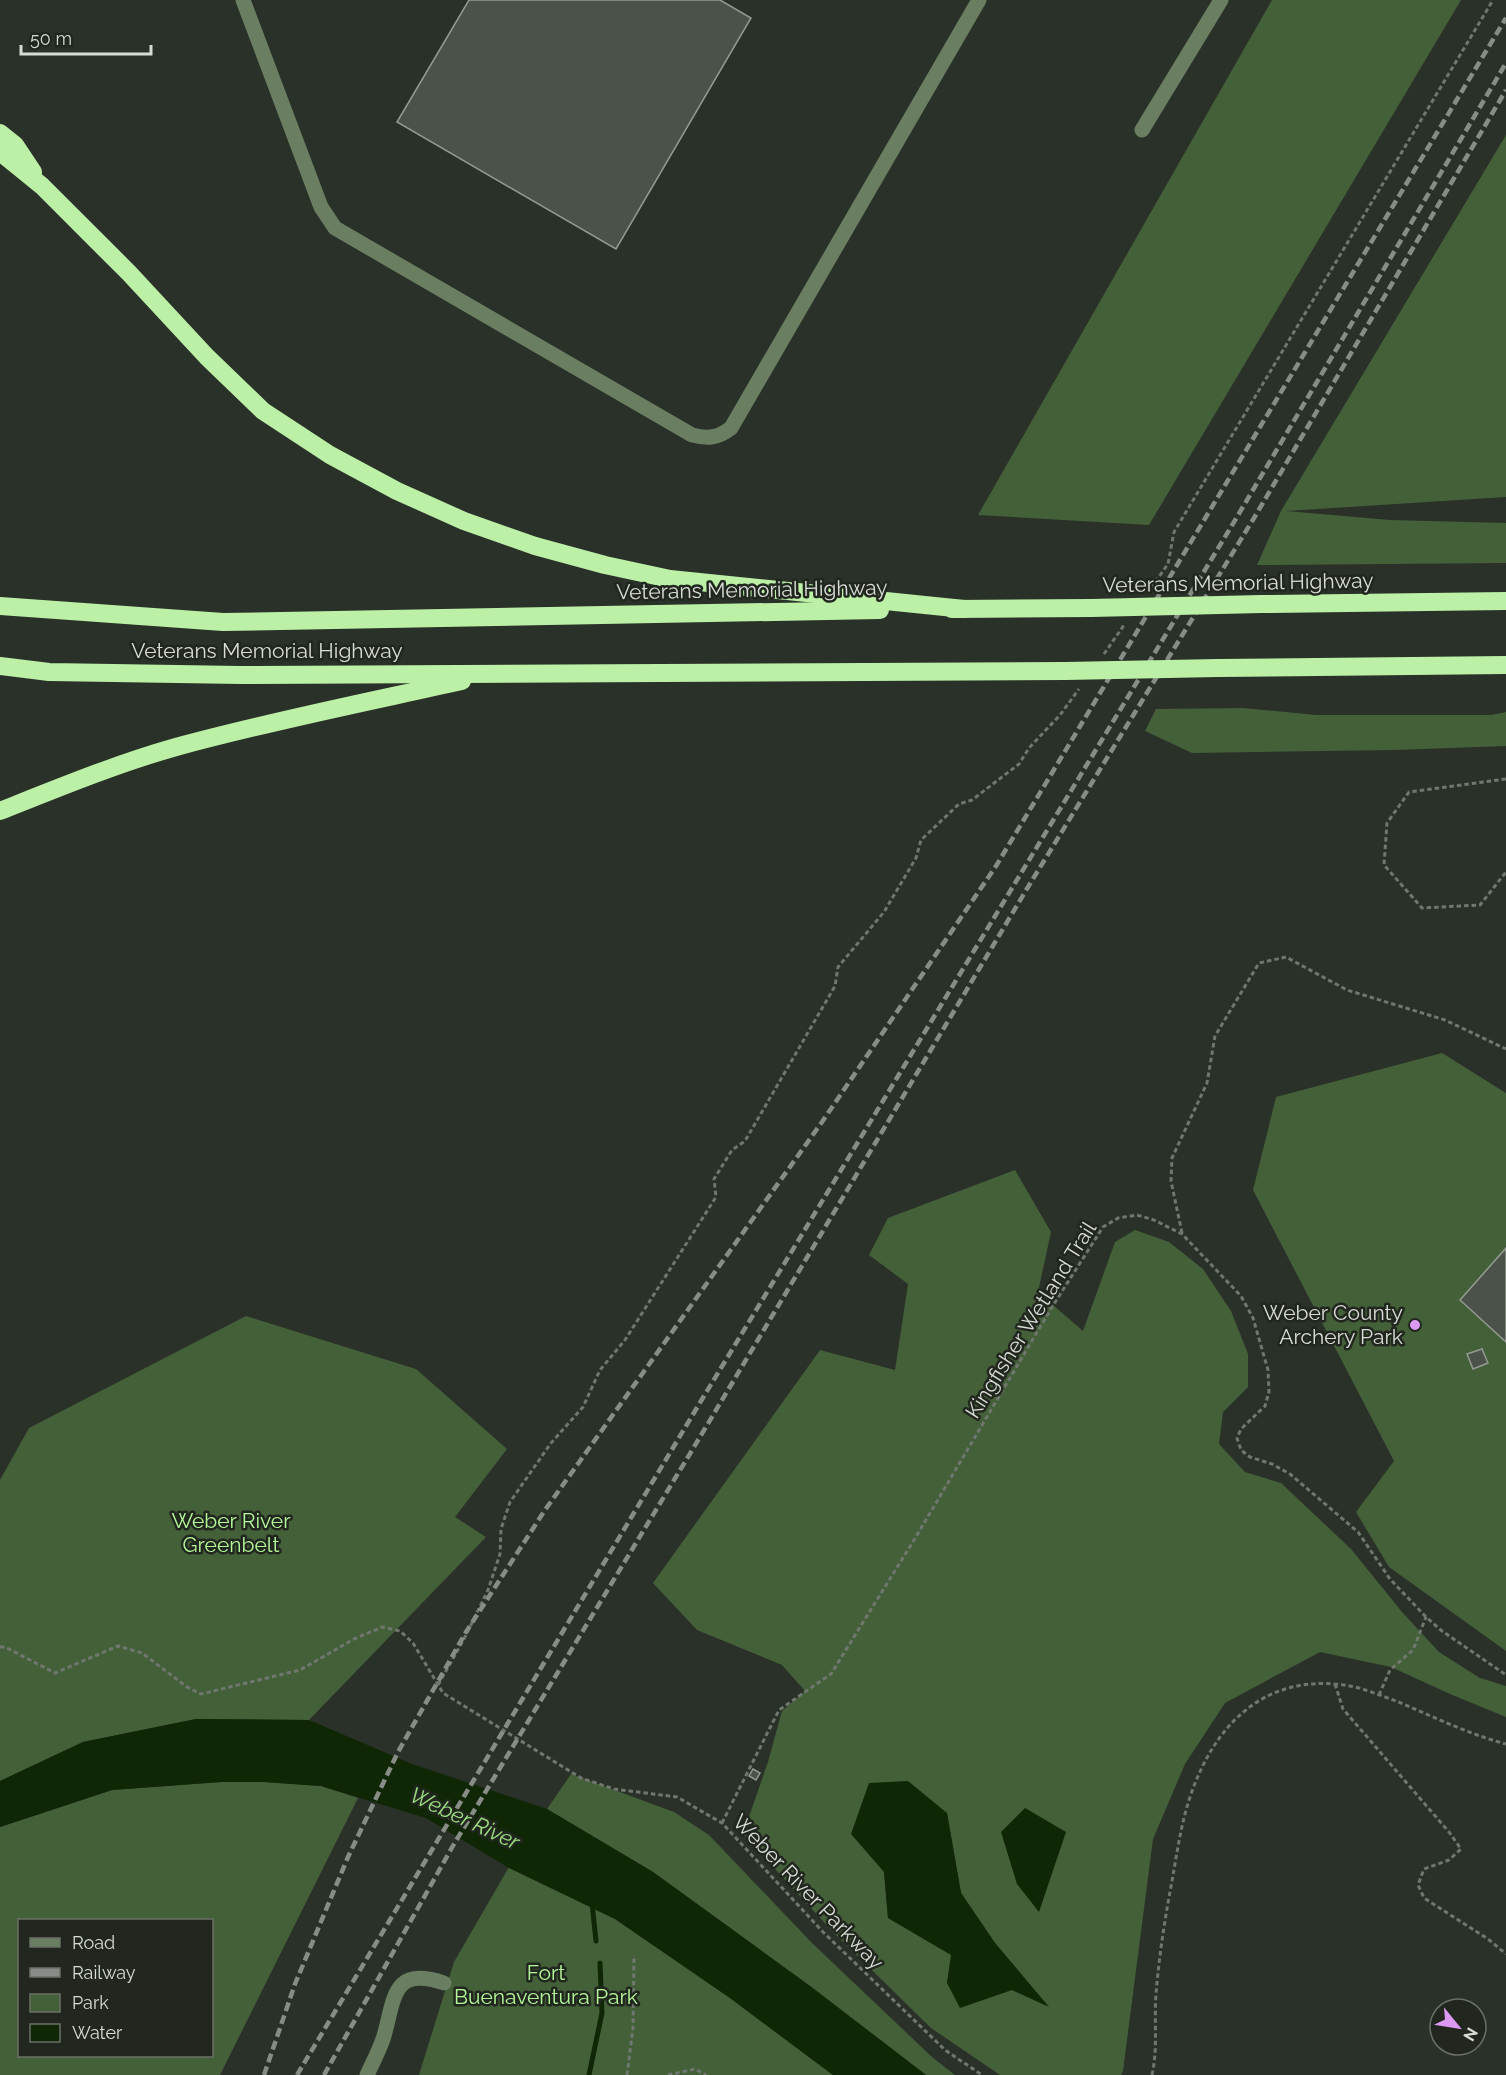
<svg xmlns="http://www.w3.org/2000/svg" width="1506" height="2075" font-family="Raleway,sans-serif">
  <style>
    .green { fill: #446039; fill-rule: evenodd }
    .water { fill: #0f2704 }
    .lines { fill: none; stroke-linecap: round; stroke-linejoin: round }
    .stream { stroke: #0f2704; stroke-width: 5 }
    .building { fill: #4b5249; stroke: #939b90; stroke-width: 1.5 }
    .path { stroke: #70776f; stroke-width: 3; stroke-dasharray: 4.5 3; stroke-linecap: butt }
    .minor { stroke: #6a7f62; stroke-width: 15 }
    .highway { stroke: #bcf0a7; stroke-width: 18 }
    .rail { stroke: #878d86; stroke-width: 4.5; stroke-dasharray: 9 4.5; stroke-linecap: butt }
    .highway-bridge { stroke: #bcf0a7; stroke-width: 18 }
    .poi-dot { fill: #dc99f4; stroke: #21271e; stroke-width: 2 }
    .labels { text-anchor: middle; stroke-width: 5; stroke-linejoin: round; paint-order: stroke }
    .street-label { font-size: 21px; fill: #d7dcd6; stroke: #21271e }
    .poi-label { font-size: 21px; fill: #d7dcd6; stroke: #21271e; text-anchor: end }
    .park-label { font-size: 21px; fill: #b4f799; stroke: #21271e }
    .water-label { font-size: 22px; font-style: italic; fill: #9dde81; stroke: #21271e }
  </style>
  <rect width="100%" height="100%" fill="#2a3128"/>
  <g class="green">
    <polygon points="1272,0 1461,0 1149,525 978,515"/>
    <polygon points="1506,135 1506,497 1286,511 1390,520 1506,523 1506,563 1257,565 1281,511"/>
    <polygon points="1243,708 1316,715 1491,715 1506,712 1506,746 1394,750 1192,753 1145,731 1156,709"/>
    <polygon points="1442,1053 1506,1093 1506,1651 1389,1567 1356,1512 1394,1461 1253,1190 1276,1097"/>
    <path d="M1015 1170 1051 1232 1038 1292 1083 1331 1115 1242 1135 1230 1169 1242 1203 1269 1231 1311 1248 1354V1387L1223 1412 1219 1444 1245 1472 1281 1483 1351 1549 1402 1612 1439 1652 1480 1678 1506 1686V1717L1450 1694 1391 1667 1320 1652 1225 1703 1185 1764 1153 1839 1123 2071 1121 2075H1000L931 2028 833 1932 743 1834 768 1762 782 1711 805 1691 782 1665 697 1630 653 1583 820 1350 895 1370 908 1284 869 1255 888 1218ZM947 1813 961 1893 995 1943 1048 2006 1012 1990 947 1983 952 1955 888 1918 884 1872Z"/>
    <polygon points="246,1316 416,1369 507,1449 455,1517 486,1537 309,1720 196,1719 83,1742 0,1781 0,1480 29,1428"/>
    <polygon points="571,1774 674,1812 709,1835 812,1943 932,2057 955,2075 926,2075 810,1986 653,1872 547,1809"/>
    <path d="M221 1782H264L321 1786 358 1798 220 2075H0V1827L112 1790ZM20 1920H212V2056H20Z"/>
    <polygon points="509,1867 615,1919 730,1998 833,2075 419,2075 454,1962"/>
  </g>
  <g class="water">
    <polygon points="196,1719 309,1720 412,1764 547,1809 653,1872 810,1986 926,2075 833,2075 730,1998 615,1919 509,1868 426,1818 321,1786 264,1782 221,1782 112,1790 0,1827 0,1781 83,1742"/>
    <polygon points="908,1781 947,1813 961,1893 995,1943 1049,2007 1012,1990 960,2008 947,1983 951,1955 888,1918 884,1872 851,1834 869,1783"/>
    <polygon points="1025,1808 1066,1832 1039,1912 1017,1884 1001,1832"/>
  </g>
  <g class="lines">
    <g class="stream">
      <polyline points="592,1903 596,1941"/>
      <polyline points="589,2075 602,2013 600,1963"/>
    </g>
  </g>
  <g class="building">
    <polygon points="469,0 720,0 751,18 616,249 397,122"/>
    <polygon points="1506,1248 1506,1342 1460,1300"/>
    <polygon points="1482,1349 1488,1363 1473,1369 1467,1354"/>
    <polygon points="753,1769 760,1773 756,1780 749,1776"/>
  </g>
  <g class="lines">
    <g class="path">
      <polyline points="1151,588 1168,564 1174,532 1493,0"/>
      <polyline points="1104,654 1124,625"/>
      <polyline points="1506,779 1409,792 1387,823 1384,865 1422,908 1480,905 1506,872"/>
      <polyline points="1182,1233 1171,1181 1172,1158 1207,1083 1215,1036 1259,963 1286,957 1347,990 1445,1020 1506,1049"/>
      <polyline points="0,1647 5,1647 55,1673 118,1646 142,1653 187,1687 201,1694 300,1670 354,1639 382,1627 400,1631 413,1643 443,1693 581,1778 614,1789 677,1797 722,1823 823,1932 945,2050 982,2075"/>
      <polyline points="1335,1684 1343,1709 1449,1832 1461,1849 1449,1860 1424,1869 1418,1885 1424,1898 1488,1939 1506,1954"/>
      <polyline points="438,1685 464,1639 488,1590 500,1554 501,1529 510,1502 551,1443 583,1407 600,1370 625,1340 716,1197 714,1179 732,1150 745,1141 835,986 838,967 884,912 916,858 921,840 959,804 972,800 1019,764 1029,748 1060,715 1079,689"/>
      <polyline points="1379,1695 1390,1670 1413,1650 1426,1617"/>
      <polyline points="722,1823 779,1710 831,1674 914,1540 1052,1307 1103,1227 1118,1218 1137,1215 1154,1220 1182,1234 1241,1296 1253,1318 1268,1370 1269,1392 1265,1406 1241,1429 1237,1438 1241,1450 1250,1457 1272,1464 1290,1474 1358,1532 1390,1579 1426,1617 1442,1631 1506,1675"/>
      <polyline points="627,2075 633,2028 634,1955"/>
      <polyline points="668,2075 695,2069 706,2075"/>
      <path d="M1152 2075C1158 2048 1154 2021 1156 1994 1159 1956 1165 1918 1172 1881 1177 1853 1181 1824 1190 1797 1214 1725 1264 1674 1344 1685 1361 1687 1379 1695 1396 1701 1432 1716 1468 1734 1506 1744"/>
    </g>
    <g class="minor">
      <path d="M243 0 321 207 335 228 692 435C708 439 718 438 731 428L979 0"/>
      <polyline points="1142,130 1221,0"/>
      <path d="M367 2075C373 2062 380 2049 384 2036 395 1996 393 1966 444 1983"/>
    </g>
    <g class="highway">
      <polyline points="0,133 15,145 33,172"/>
      <polyline points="0,152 42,186 129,273 207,357 263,411 330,455 397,491 464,521 535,546 605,565 670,579 964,609"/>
      <polyline points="1262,604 1506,601"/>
      <polyline points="0,606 223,622 880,610"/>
      <polyline points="952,609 1091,608"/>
      <polyline points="0,666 49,672 240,675 1065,671"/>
      <polyline points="1218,668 1506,665"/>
      <path d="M0 811C58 788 116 764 176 747 271 721 367 702 462 681"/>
    </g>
    <g class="rail">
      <polyline points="264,2075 295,1984 348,1857 398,1752 466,1632 545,1510 822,1122 996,866 1506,18"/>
      <polyline points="297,2075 704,1396 1231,527 1506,63"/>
      <polyline points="324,2075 454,1844 691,1452 1028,887 1254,518 1506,90"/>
    </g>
    <g class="highway-bridge">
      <polyline points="1091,608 1262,604"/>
      <polyline points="1065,671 1218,668"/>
    </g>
  </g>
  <circle class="poi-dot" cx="1415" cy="1325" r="6"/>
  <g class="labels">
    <g class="street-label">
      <text transform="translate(1238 583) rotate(-1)" y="7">Veterans Memorial Highway</text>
      <text transform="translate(752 590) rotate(-1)" y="7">Veterans Memorial Highway</text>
      <text x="267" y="658">Veterans Memorial Highway</text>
      <text transform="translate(1031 1320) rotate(-58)" y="7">Kingfisher Wetland Trail</text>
      <text transform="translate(808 1892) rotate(46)" y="7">Weber River Parkway</text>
    </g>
    <g class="poi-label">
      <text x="1403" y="1320">Weber County<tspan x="1403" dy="24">Archery Park</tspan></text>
    </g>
    <g class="park-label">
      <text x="231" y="1528">Weber River<tspan x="231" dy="24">Greenbelt</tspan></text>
      <text x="546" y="1980">Fort<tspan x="546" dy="24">Buenaventura Park</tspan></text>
    </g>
    <g class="water-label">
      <text transform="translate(465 1818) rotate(25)" y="8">Weber River</text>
    </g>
  </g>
  <rect x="18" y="1919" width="195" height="138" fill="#21271e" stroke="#6a6f68" stroke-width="1.5"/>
  <rect x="30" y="1938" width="30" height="9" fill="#6a7f62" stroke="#6a6f68" stroke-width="1.5"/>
  <text x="72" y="1949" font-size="18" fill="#d7dcd6">Road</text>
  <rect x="30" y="1968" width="30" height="9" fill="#878d86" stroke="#6a6f68" stroke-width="1.5"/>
  <text x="72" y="1979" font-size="18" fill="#d7dcd6">Railway</text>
  <rect x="30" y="1994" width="30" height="18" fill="#446039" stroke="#6a6f68" stroke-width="1.5"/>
  <text x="72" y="2009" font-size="18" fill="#d7dcd6">Park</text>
  <rect x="30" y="2024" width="30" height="18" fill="#0f2704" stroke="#6a6f68" stroke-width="1.5"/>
  <text x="72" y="2039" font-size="18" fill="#d7dcd6">Water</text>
  <g transform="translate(1458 2027) rotate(120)"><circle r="28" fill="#21271e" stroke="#6a6f68" stroke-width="1.5"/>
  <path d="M0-4.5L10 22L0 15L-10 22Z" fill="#dc99f4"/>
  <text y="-9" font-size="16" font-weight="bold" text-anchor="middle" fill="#d7dcd6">N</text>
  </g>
  <path d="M21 45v9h130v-9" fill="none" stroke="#d7dcd6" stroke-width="3"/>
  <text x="30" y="45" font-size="18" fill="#d7dcd6" stroke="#21271e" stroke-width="4.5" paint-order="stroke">50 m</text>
</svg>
